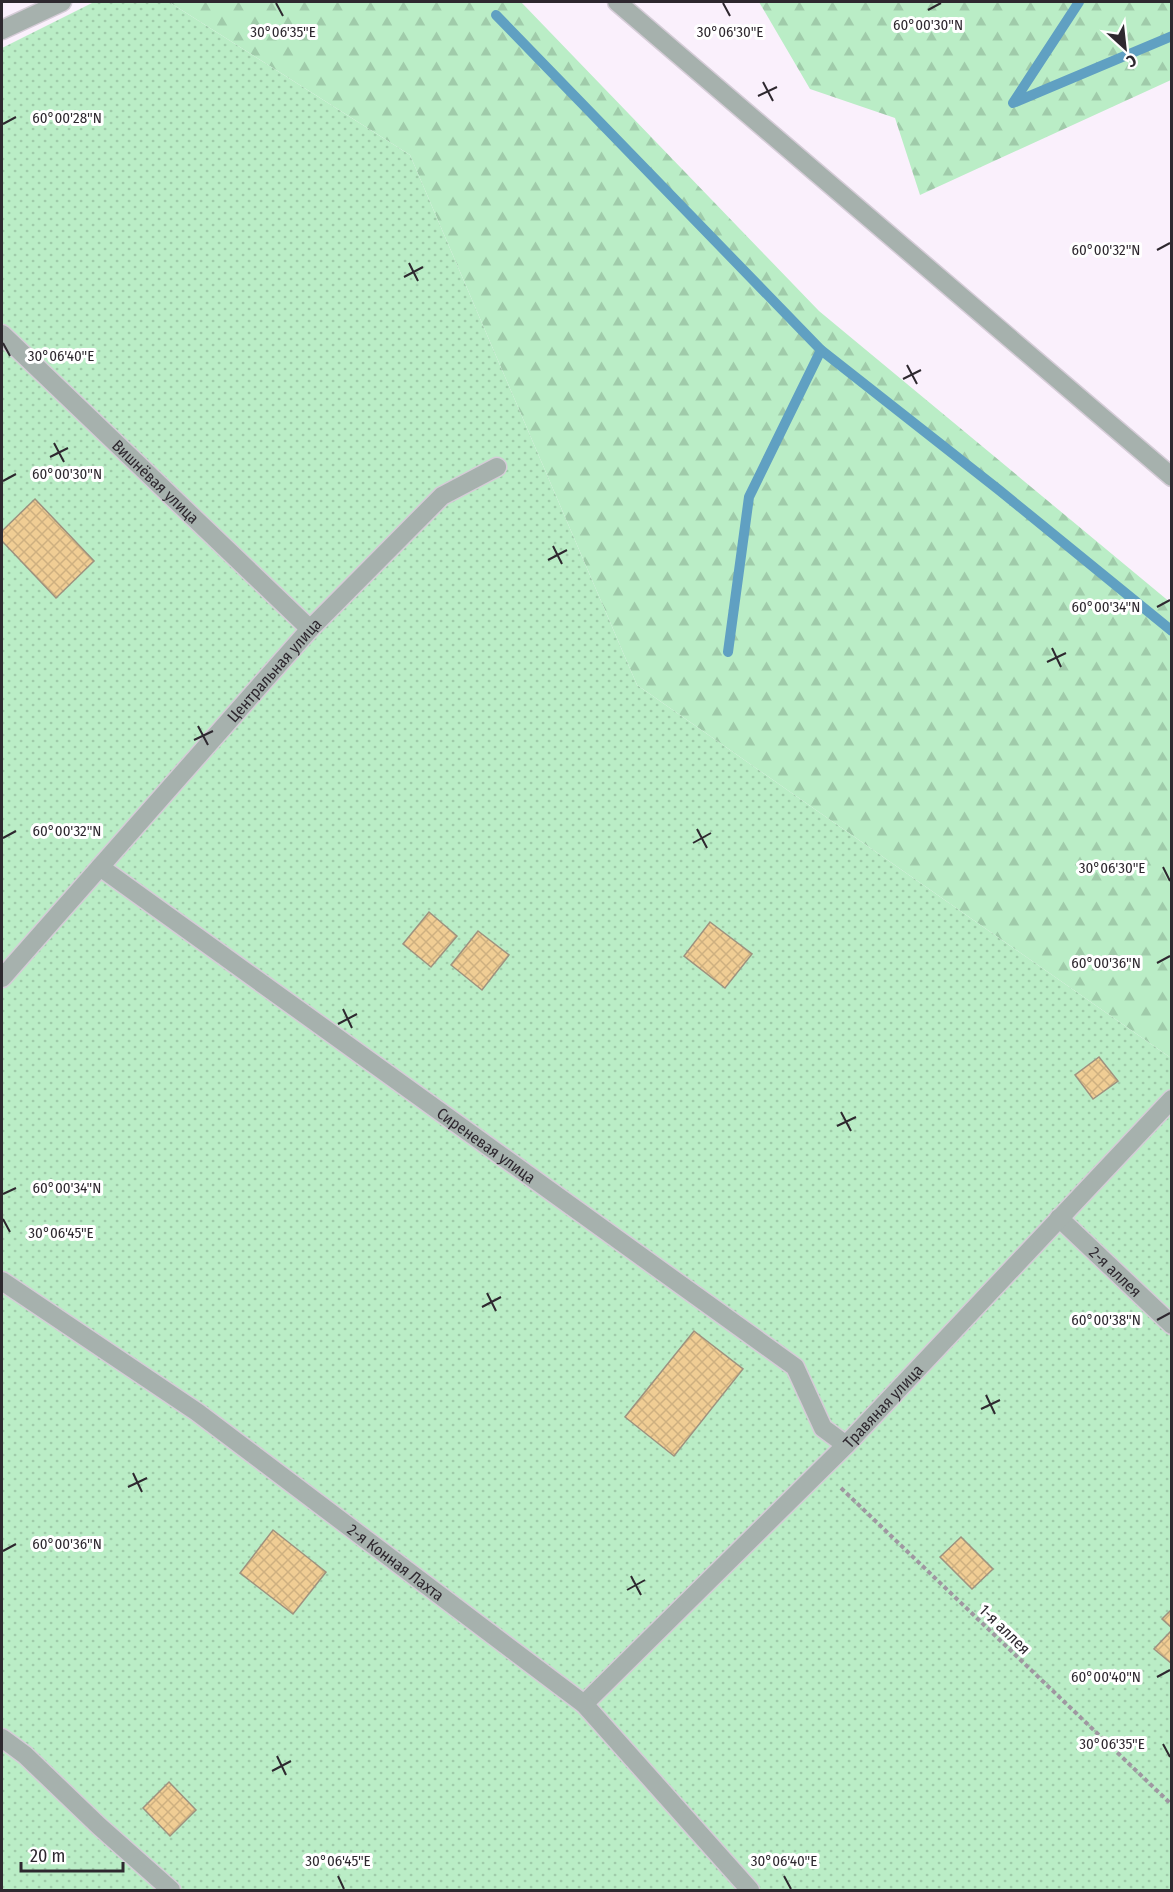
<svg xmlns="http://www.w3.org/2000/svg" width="1173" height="1892" font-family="'Fira Sans Condensed',sans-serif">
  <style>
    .forest { fill: url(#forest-firs) }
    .park { fill: url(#park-dots) }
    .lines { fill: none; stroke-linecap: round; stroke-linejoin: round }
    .stream { stroke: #60a0c2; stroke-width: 10 }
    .building { fill: url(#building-cross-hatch); stroke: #9e927f; stroke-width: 1.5 }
    .lane-casing { stroke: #d5ccd7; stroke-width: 21 }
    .street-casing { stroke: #d5ccd7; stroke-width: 21 }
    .path { stroke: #9f97a1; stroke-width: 4; stroke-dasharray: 4.5 3; stroke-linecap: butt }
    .lane { stroke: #a6b1ad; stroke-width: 18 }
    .street { stroke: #a6b1ad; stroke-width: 18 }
    .ticks { fill: none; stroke: #2e282f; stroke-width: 2 }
    .labels { text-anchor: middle; stroke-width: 6; stroke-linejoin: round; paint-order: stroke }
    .street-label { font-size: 16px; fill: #2e282f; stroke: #fff }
    .ticks-label { font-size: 15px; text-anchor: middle; fill: #2e282f; stroke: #fff; stroke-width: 6; stroke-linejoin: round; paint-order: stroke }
  </style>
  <defs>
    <pattern id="forest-firs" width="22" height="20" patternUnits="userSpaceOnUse" patternTransform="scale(1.5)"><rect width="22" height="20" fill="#baedc6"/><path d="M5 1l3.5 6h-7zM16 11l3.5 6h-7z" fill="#a0cbaa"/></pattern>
    <pattern id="park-dots" width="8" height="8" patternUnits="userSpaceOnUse" patternTransform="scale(1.5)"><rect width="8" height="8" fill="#baedc6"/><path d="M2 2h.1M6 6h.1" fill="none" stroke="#a0cbaa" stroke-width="1.8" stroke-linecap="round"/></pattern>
    <pattern id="building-cross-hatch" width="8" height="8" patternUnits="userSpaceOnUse" patternTransform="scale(1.5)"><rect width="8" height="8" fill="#f0cd94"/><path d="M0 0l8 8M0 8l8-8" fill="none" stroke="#ceb080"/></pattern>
  </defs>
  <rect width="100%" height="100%" fill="#faf0fc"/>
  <g class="forest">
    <polygon points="169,2 521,2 819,311 1171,603 1171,1058 637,685 410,155"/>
    <polygon points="759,2 1171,2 1171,80 920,195 895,118 810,89"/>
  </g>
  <polygon class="park" points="94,2 169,2 410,155 637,685 1171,1058 1171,1890 2,1890 2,48"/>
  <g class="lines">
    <g class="stream">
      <polyline points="1079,2 1013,103 1172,36"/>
      <polyline points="496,15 821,350 999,490 1172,631"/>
      <polyline points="728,652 749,497 821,350"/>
    </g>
  </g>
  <g class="building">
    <polygon points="35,499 94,561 56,598 2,541 2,531"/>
    <polygon points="429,912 457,936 431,967 403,944"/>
    <polygon points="710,922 752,954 725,988 684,956"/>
    <polygon points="478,931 509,955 482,990 451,965"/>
    <polygon points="1099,1057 1118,1081 1093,1099 1075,1075"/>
    <polygon points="694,1331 743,1369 674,1456 625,1417"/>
    <polygon points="273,1530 326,1572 293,1614 240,1573"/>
    <polygon points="961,1537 993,1569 972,1589 940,1557"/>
    <polygon points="1172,1609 1172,1628 1162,1619"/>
    <polygon points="1172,1630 1172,1664 1154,1649"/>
    <polygon points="169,1782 196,1810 170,1836 143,1808"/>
  </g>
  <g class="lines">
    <defs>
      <g id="lane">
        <path id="s1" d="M2 334 310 629"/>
        <path id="s2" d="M100 867 795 1367 823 1428 846 1445"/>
        <path id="s3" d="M2 978 310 629 442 496 497 467"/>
        <path id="s4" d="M1059 1218 1172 1325"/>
        <path id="s5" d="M584 1704 846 1445 1172 1099"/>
        <polyline points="2,1738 25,1755 99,1826 171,1890"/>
      </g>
      <g id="street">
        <polyline points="617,2 1172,477"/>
        <polyline points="2,30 62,2"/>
        <path id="s6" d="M2 1281 197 1412 584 1704 750 1890"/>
      </g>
    </defs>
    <use href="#lane" class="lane-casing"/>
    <use href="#street" class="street-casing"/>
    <polyline class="path" points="841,1488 1172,1805"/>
    <use href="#lane" class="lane"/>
    <use href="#street" class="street"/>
  </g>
  <path class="ticks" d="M276 3 283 16M723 3 730 16M928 10 941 3M763 82 773 101M758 96 777 87M3 124 16 117M1157 250 1170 243M409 263 418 281M404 277 423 267M3 343 10 356M907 365 917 384M903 379 921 370M54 443 64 462M50 457 68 448M3 481 16 474M553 546 562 564M548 560 567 550M1157 607 1170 600M1052 648 1061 667M1047 662 1066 653M198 726 208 745M194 740 213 731M697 829 707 848M3 838 16 831M693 843 711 833M1163 867 1170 881M1157 963 1170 956M343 1009 352 1028M338 1024 357 1014M841 1112 851 1131M837 1126 856 1117M3 1194 16 1188M3 1219 10 1232M487 1293 496 1311M482 1307 501 1297M1157 1320 1170 1313M986 1395 995 1414M981 1409 1000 1400M133 1473 142 1492M128 1487 147 1478M3 1551 16 1544M631 1576 641 1595M627 1590 645 1580M1157 1677 1170 1670M1163 1744 1170 1757M277 1756 286 1775M272 1771 291 1761M338 1876 344 1889M784 1876 791 1889"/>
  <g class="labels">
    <g class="street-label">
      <text dy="6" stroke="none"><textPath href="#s1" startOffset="213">Вишнёвая улица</textPath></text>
      <text dy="6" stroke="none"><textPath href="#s3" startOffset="411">Центральная улица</textPath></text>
      <text dy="6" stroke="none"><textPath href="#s2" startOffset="476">Сиреневая улица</textPath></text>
      <text dy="6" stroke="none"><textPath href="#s4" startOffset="78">2-я аллея</textPath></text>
      <text dy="6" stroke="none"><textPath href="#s5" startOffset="422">Травяная улица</textPath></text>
      <text dy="6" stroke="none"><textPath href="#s6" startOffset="484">2-я Конная Лахта</textPath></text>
      <text transform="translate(1005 1629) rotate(44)" y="6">1-я аллея</text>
    </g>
  </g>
  <g class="ticks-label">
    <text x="928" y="30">60°00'30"N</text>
    <text x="283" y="37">30°06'35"E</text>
    <text x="730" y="37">30°06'30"E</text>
    <text x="67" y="123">60°00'28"N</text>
    <text x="1106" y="255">60°00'32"N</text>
    <text x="61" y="361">30°06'40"E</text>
    <text x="67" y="479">60°00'30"N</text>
    <text x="1106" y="612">60°00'34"N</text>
    <text x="67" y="836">60°00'32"N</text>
    <text x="1112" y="873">30°06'30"E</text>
    <text x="1106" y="968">60°00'36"N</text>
    <text x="67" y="1193">60°00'34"N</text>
    <text x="61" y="1238">30°06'45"E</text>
    <text x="1106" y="1325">60°00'38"N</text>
    <text x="67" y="1549">60°00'36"N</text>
    <text x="1106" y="1682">60°00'40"N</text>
    <text x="1112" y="1749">30°06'35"E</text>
    <text x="338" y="1866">30°06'45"E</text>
    <text x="784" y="1866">30°06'40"E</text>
  </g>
  <rect width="1173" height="1892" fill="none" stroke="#2e282f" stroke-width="6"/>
  <g transform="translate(1125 48) rotate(153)" stroke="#ffffff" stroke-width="4.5" paint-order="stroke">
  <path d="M0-4.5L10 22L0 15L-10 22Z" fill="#2e282f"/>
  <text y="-9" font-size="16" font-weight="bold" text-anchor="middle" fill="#2e282f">С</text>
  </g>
  <path d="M21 1862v9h102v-9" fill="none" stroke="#2e282f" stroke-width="3"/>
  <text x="30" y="1862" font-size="18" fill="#2e282f" stroke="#ffffff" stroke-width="4.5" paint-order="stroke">20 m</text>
</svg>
